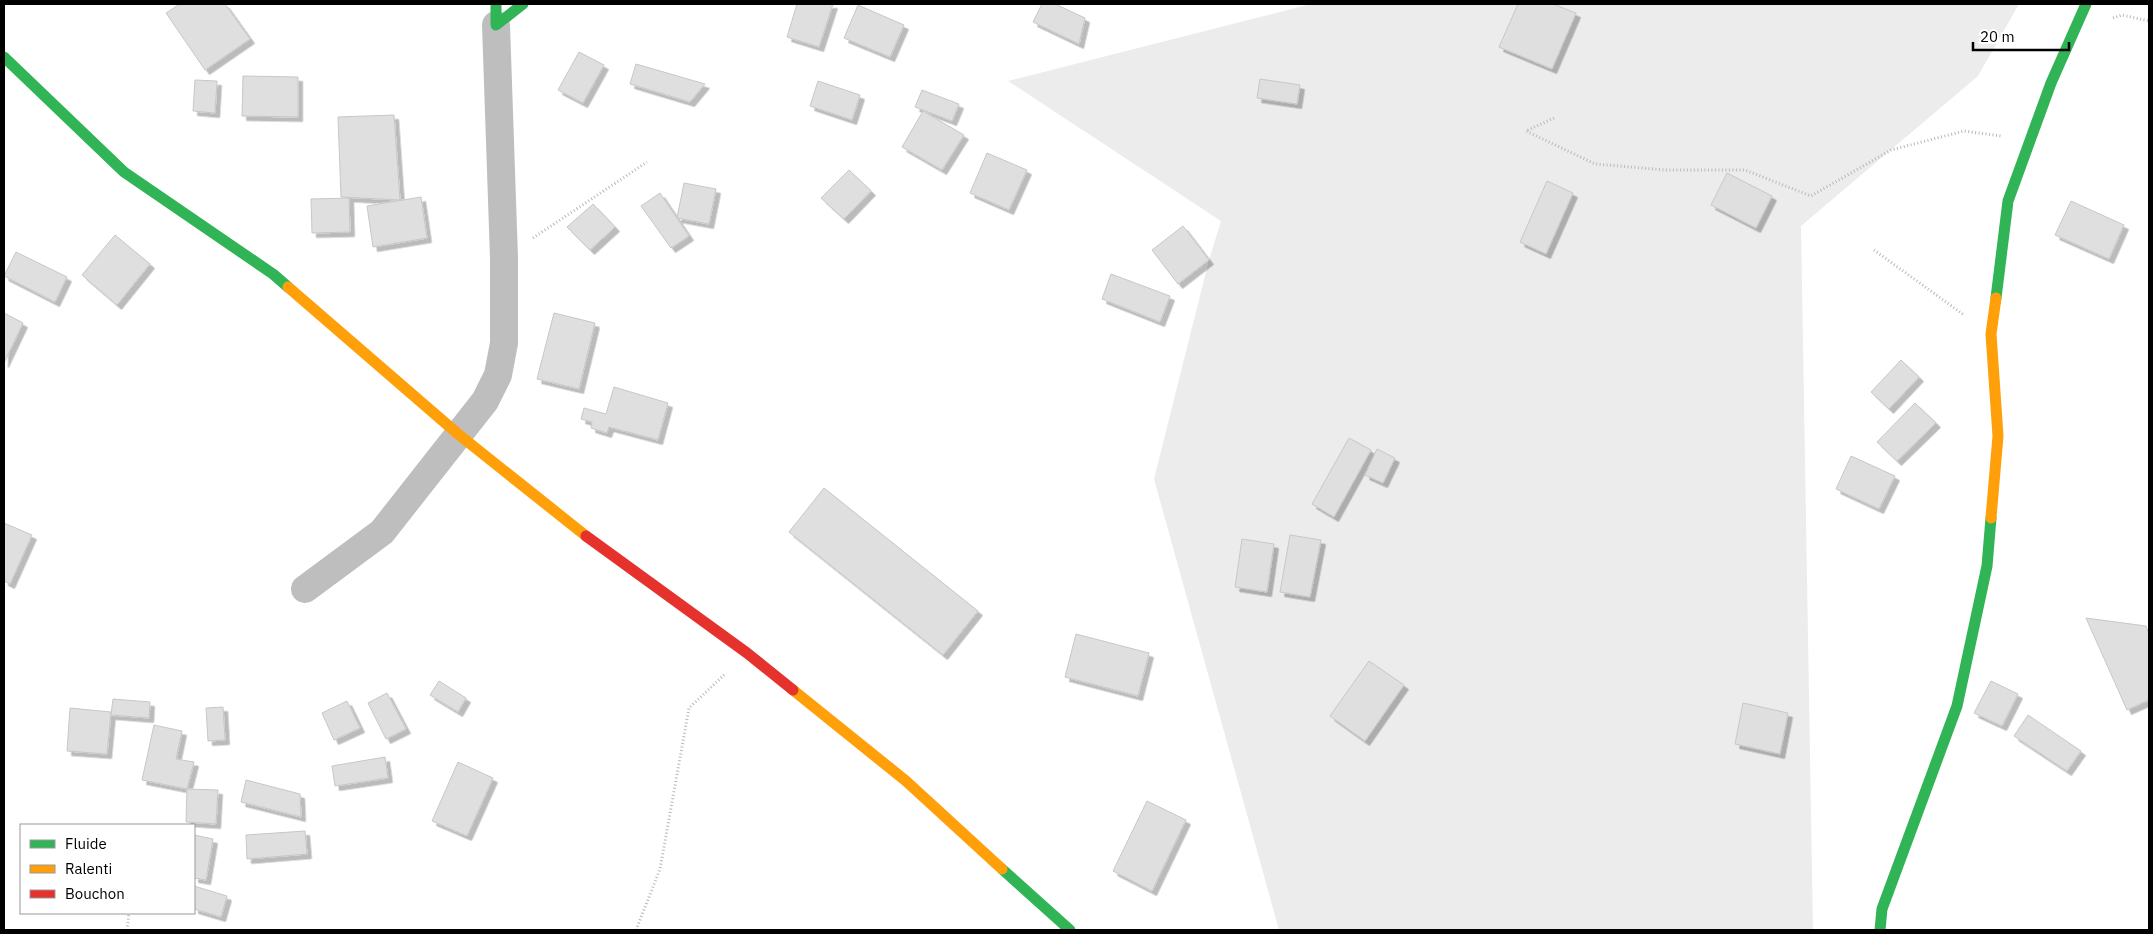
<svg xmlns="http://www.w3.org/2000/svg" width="2153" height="934" font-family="'IBM Plex Sans',sans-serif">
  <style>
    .green { fill: #ececec }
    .building { fill: #dfdfdf; stroke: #c7c7c7; filter: url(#shadow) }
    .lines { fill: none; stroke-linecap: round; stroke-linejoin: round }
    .path { stroke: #b9b9b9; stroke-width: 3; stroke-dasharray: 1 2.5; stroke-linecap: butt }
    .street { stroke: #bebebe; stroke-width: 28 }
    .fast { stroke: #30b455; stroke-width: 11 }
    .slow { stroke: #ff9f0a; stroke-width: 11 }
    .jam { stroke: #e5322d; stroke-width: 11 }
  </style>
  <defs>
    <filter id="shadow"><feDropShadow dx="4.5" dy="4.5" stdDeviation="0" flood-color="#0004"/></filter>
  </defs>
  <rect width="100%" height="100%" fill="#fff"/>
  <polygon class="green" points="1311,4 2019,4 1978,76 1801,226 1813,930 1279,930 1154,479 1209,260 1221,221 1008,81"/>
  <g class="building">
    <polygon points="180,4 225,4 250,39 205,70 166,13"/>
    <polygon points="797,4 833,4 819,47 787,37"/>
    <polygon points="1042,4 1055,4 1085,18 1079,44 1033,22"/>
    <polygon points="1518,4 1553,4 1576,13 1552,69 1499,47"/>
    <polygon points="858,5 904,25 890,57 844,38"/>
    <polygon points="579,52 604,65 583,103 558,90"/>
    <polygon points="636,64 705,84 690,102 630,84"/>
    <polygon points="243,76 298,77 298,117 242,116"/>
    <polygon points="1260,79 1300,85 1297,104 1257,98"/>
    <polygon points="195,80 217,81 215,113 193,111"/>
    <polygon points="818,81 860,95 852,120 810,106"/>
    <polygon points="922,90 959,104 952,121 915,107"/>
    <polygon points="923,111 964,135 942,170 902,147"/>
    <polygon points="394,115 400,200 341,197 338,117"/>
    <polygon points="987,153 1027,170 1009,210 970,193"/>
    <polygon points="849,170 871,191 844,219 821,198"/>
    <polygon points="1727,173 1772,196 1756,228 1711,205"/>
    <polygon points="1547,181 1573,193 1546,254 1520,242"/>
    <polygon points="684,183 716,189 709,224 677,218"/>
    <polygon points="660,193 689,236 671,248 641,206"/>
    <polygon points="421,197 427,238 373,247 367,206"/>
    <polygon points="349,198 350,232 312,233 311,199"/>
    <polygon points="2071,201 2124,225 2109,259 2055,235"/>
    <polygon points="593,204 615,227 590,250 567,227"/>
    <polygon points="1183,226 1209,260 1178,284 1152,250"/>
    <polygon points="115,235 150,264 117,305 82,275"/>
    <polygon points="16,252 67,277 55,302 4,276"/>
    <polygon points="1111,274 1170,296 1160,322 1102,299"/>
    <polygon points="4,313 23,323 4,363"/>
    <polygon points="554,313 595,323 579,389 537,379"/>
    <polygon points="1901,360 1919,377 1889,409 1871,392"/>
    <polygon points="614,387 668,403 658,440 609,427 607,433 591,428 592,422 581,419 584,408 606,414"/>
    <polygon points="1915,403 1936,423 1897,461 1877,442"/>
    <polygon points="1349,438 1371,450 1334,517 1312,504"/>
    <polygon points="1377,449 1395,458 1383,483 1365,475"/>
    <polygon points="1851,456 1895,476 1879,509 1836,489"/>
    <polygon points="824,488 978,611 943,655 789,532"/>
    <polygon points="4,523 32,535 10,584 4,581"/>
    <polygon points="1290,535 1321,540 1310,597 1280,592"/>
    <polygon points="1242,539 1274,544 1267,592 1235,587"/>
    <polygon points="2086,618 2146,626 2149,634 2149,700 2127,710"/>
    <polygon points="1076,634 1149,653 1138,696 1065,677"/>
    <polygon points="1369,661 1404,685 1365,741 1330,716"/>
    <polygon points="439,681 466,698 458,712 430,695"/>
    <polygon points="1991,681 2018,694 2002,726 1974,713"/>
    <polygon points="387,693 406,729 386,739 368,703"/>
    <polygon points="113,699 150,702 149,718 111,715"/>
    <polygon points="347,701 360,728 334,740 322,713"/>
    <polygon points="1743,703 1788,713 1780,754 1735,744"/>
    <polygon points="223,707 225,740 208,741 206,708"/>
    <polygon points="70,708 111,712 107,754 67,751"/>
    <polygon points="2028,715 2081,751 2067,771 2014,736"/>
    <polygon points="154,725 182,731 176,759 194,762 187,789 142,780"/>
    <polygon points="385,757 388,778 335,786 332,766"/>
    <polygon points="458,762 493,778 467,836 432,821"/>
    <polygon points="246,780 300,794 301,817 241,802"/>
    <polygon points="187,789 218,790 216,824 186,822"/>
    <polygon points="1147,801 1186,820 1152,891 1113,871"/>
    <polygon points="305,831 307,854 247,859 246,835"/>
    <polygon points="194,835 213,839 206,880 194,878"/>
    <polygon points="194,886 227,896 221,917 194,909"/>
  </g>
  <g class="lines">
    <g class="path">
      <polyline points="2113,18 2122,15 2149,21"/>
      <polyline points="1554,118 1526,131 1595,164 1666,170 1745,170 1811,196 1891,150 1964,131 2001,136"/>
      <polyline points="533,238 647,162"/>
      <polyline points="1874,250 1964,315"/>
      <polyline points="127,930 129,913"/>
      <polyline points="636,930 660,869 689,708 725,674"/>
    </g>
    <polyline class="street" points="305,589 382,532 485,401 498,375 504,343 504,258 496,25"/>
    <g class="fast">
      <polyline points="496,4 496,25 523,4"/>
      <polyline points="4,57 124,172 273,274 288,287"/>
      <polyline points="1996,298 2008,201 2051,83 2086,4"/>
      <polyline points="1002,869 1070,930"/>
      <polyline points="1880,930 1882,909 1957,706 1987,566 1991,518"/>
    </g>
    <g class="slow">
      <polyline points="288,287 458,434 586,536"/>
      <polyline points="1991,518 1998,436 1991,334 1996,298"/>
      <polyline points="793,690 906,781 1002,869"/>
    </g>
    <polyline class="jam" points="586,536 747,653 793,690"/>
  </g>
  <rect width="2153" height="934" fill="none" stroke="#000000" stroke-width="10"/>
  <rect x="20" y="824" width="175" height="90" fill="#ffffff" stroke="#999999"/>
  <rect x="30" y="840" width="25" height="8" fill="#30b455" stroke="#999999"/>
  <text x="65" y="849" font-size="15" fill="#000000">Fluide</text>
  <rect x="30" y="865" width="25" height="8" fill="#ff9f0a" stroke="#999999"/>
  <text x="65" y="874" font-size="15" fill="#000000">Ralenti</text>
  <rect x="30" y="890" width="25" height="8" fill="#e5322d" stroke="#999999"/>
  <text x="65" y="899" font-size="15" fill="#000000">Bouchon</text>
  <path d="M1973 42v8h96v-8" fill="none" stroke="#000000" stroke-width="2.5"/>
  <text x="1980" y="42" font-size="15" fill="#000000" stroke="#ffffff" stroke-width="4" paint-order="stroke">20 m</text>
</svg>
